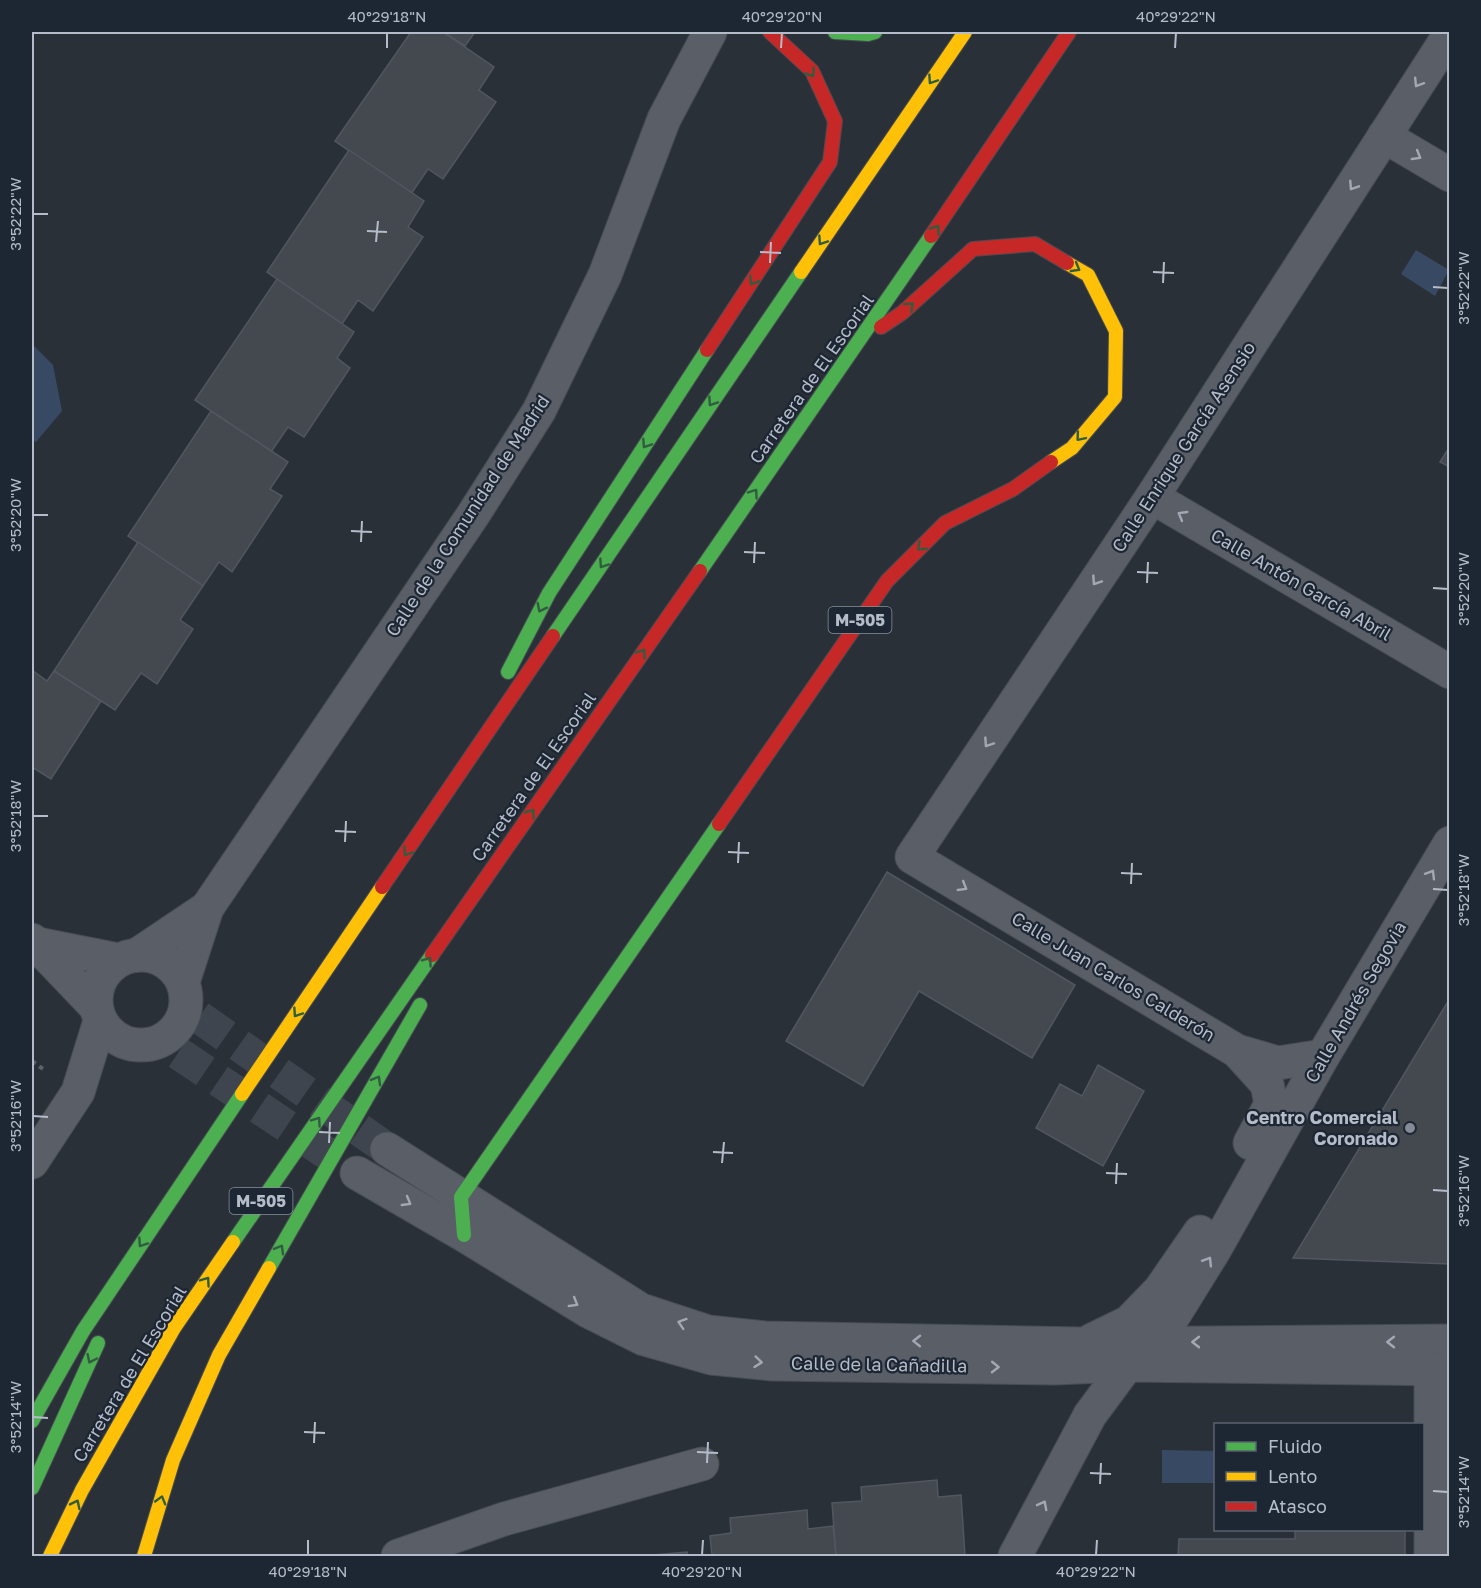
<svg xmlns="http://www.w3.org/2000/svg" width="1481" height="1588" font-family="'Golos Text',sans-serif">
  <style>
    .water { fill: #384963 }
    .building { fill: #444950; stroke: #52575f; stroke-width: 1.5 }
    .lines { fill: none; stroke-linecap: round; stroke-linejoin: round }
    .street-tunnel { stroke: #3f454e; stroke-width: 33; stroke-dasharray: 33 16; stroke-linecap: butt }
    .street-casing { stroke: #484c53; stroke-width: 35 }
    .fast-casing { stroke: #474c53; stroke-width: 16 }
    .slow-casing { stroke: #474c53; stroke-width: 16 }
    .jam-casing { stroke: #474c53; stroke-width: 16 }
    .path { stroke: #5d636a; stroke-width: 4; stroke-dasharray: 4.5 4.5; stroke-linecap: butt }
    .street { stroke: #5a5e66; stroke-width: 33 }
    .fast { stroke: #4caf50; stroke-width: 14 }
    .slow { stroke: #ffc107; stroke-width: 14 }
    .jam { stroke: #c62828; stroke-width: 14 }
    .oneway { stroke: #305d3f }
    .oneway2 { stroke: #a2a9b5 }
    .ticks { fill: none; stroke: #b4bcc9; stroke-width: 2 }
    .poi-dot { fill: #848b96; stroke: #1d2633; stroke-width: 2 }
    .labels { text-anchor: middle; stroke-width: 4.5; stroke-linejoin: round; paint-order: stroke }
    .shield { fill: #1d2633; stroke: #878f9c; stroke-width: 1.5 }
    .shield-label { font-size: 16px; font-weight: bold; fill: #b4bcc9 }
    .street-label { font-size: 18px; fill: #b4bcc9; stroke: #1d2633 }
    .poi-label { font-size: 18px; font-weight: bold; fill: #b4bcc9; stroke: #1d2633; text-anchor: end }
    .neatline { fill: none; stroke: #b4bcc9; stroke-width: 2 }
    .ticks-label { font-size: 15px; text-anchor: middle; fill: #b4bcc9 }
  </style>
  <rect width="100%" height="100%" fill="#2a3038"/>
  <g class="water">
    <polygon points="1416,250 1449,270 1435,296 1401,274"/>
    <polygon points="32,344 53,365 62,411 36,442 32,439"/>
    <polygon points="1162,1450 1215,1451 1215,1483 1162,1483"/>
  </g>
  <g class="building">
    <polygon points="411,32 443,32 494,67 479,90 496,102 443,179 428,169 411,194 335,141"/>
    <polygon points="443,32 475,32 465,46"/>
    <polygon points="349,150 424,201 408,227 423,237 373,311 358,300 342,324 267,272"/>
    <polygon points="277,279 354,332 337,358 350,368 304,437 288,427 271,452 195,400"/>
    <polygon points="211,411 288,462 270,489 282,496 232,572 219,562 203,586 128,536"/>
    <polygon points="1450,446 1450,467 1440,462"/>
    <polygon points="138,542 203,586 180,620 193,629 157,684 141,673 115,710 54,671"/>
    <polygon points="32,670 47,681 54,671 101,701 51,779 32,767"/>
    <polygon points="887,872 1075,985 1032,1058 919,991 863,1086 786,1041"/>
    <polygon points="1450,998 1450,1264 1293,1258"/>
    <polygon points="1098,1065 1144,1091 1103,1166 1036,1128 1060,1084 1082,1096"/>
    <polygon points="937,1480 938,1497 961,1495 965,1556 836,1556 832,1503 862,1501 861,1487"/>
    <polygon points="807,1510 808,1529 833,1526 836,1556 712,1556 710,1536 731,1533 730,1518"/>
    <polygon points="1295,1530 1405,1530 1405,1556 1178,1556 1179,1539 1295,1539"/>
    <polygon points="687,1552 688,1556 642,1556"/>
  </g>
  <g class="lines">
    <g class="street-tunnel">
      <polyline points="199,1017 387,1149"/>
      <polyline points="178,1053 328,1154"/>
    </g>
    <defs>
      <g id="street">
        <polyline points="1384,136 1450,175"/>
        <polyline points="1152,497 1450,672"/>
        <polyline points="32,940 96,1007"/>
        <polyline points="37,944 118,960"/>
        <circle cx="141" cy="1000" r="45"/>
        <polyline points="137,955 207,908"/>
        <polyline points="183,982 207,908 473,515 539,411 605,275 664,119 710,32"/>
        <polyline points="1238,1052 1267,1084 1271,1104 1250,1143"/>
        <polyline points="1323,1056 1278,1063 1237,1051 912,857 1152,497 1450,34"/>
        <polyline points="387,1149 641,1310 708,1332 765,1338 1083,1344 1450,1341"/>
        <polyline points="32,1162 78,1092 100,1021"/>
        <polyline points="357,1173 464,1235 588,1311 644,1339 711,1358 772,1364 1054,1368 1127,1365 1450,1369"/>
        <polyline points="1092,1340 1129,1322 1160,1290 1200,1232"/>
        <polyline points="1431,1369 1431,1556"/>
        <polyline points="398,1556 504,1519 702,1464"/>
        <polyline points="1015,1556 1090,1415 1127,1365 1171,1320 1215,1249 1323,1056 1450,843"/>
      </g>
      <g id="fast">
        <polyline points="835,32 868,34 875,32"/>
        <polyline points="700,571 931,236"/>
        <polyline points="553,636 801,272"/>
        <polyline points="508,672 549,593 707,350"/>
        <polyline points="464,1235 461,1197 719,824"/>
        <polyline points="233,1242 432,955"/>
        <polyline points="269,1268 420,1005"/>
        <polyline points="32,1421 83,1331 242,1094"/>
        <polyline points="32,1488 98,1343"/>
      </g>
      <g id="slow">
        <polyline points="801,272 965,32"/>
        <polyline points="1051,462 1072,448 1115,397 1116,331 1088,275 1067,263"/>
        <polyline points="242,1094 382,887"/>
        <polyline points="50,1556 82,1490 174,1328 233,1242"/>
        <polyline points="144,1556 173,1460 219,1355 269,1268"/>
      </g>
      <g id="jam">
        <polyline points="931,236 1069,32"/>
        <polyline points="881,327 902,313 973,249 1035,244 1067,263"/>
        <polyline points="707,350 830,162 835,121 812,71 770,32"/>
        <polyline points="719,824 887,581 945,523 1013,489 1051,462"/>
        <polyline points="382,887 553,636"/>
        <polyline points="432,955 700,571"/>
      </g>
    </defs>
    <use href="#street" class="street-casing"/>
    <use href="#fast" class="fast-casing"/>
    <use href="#slow" class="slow-casing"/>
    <use href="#jam" class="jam-casing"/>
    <polyline class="path" points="32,1061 43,1069"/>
    <use href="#street" class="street"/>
    <use href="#fast" class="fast"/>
    <use href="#slow" class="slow"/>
    <use href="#jam" class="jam"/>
  </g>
  <defs><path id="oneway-chevron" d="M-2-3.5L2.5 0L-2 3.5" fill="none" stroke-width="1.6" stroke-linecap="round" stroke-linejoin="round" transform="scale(1.5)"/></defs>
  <g class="oneway">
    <use href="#oneway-chevron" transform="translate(811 73) rotate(56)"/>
    <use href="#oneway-chevron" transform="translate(932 80) rotate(124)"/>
    <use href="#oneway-chevron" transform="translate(936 229) rotate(-56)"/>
    <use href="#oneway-chevron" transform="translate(822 241) rotate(124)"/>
    <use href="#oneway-chevron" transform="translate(1076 268) rotate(30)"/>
    <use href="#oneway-chevron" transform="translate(753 281) rotate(123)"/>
    <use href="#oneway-chevron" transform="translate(910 306) rotate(-42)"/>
    <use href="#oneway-chevron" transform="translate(712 402) rotate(124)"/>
    <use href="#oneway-chevron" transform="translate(1080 437) rotate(130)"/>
    <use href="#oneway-chevron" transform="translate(646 444) rotate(123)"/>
    <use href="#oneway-chevron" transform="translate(754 493) rotate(-55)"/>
    <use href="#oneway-chevron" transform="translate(921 547) rotate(135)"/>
    <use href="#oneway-chevron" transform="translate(603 564) rotate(124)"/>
    <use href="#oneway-chevron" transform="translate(541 608) rotate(117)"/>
    <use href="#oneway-chevron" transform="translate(642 653) rotate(-55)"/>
    <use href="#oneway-chevron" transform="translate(531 813) rotate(-55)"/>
    <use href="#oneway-chevron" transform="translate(407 852) rotate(124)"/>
    <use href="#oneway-chevron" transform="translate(428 961) rotate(-55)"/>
    <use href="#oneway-chevron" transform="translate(297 1013) rotate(124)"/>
    <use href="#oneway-chevron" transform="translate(377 1080) rotate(-60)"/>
    <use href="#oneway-chevron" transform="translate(317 1121) rotate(-55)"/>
    <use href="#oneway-chevron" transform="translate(142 1243) rotate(124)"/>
    <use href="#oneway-chevron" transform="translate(280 1249) rotate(-60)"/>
    <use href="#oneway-chevron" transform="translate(206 1281) rotate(-55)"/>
    <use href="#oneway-chevron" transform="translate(91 1359) rotate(115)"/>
    <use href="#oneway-chevron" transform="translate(161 1500) rotate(-74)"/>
    <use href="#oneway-chevron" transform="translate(76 1504) rotate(-64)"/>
  </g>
  <g class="oneway2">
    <use href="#oneway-chevron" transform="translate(1418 83) rotate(122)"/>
    <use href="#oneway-chevron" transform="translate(1417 156) rotate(31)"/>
    <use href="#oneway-chevron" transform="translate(1353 186) rotate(123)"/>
    <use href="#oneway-chevron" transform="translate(1182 515) rotate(-150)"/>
    <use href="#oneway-chevron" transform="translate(1096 581) rotate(124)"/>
    <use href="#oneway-chevron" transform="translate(988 743) rotate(124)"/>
    <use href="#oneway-chevron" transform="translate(1431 874) rotate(-59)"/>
    <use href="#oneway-chevron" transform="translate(963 887) rotate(31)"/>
    <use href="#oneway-chevron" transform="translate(407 1202) rotate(30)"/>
    <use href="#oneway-chevron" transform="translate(1208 1261) rotate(-58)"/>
    <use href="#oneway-chevron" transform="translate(574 1303) rotate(31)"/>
    <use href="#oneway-chevron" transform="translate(682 1323) rotate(-162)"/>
    <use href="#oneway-chevron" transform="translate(917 1341) rotate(-179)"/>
    <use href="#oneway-chevron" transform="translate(1196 1342) rotate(180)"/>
    <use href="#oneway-chevron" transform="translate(1391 1342) rotate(180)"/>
    <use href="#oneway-chevron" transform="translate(758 1362) rotate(6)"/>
    <use href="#oneway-chevron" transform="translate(995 1367) rotate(1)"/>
    <use href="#oneway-chevron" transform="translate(1043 1505) rotate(-62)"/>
  </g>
  <path class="ticks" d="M387 48V33M781 48 782 33M1175 48 1176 33M33 214H48M367 231 387 232M376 242 378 221M760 252 781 253M770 263 771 242M1153 272 1174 273M1163 283 1164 262M1433 287 1448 288M33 515H48M351 531 372 532M361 542 362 521M744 552 765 553M754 563 755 542M1137 572 1158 573M1147 583 1148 562M1433 588 1448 589M33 816H48M335 831 356 832M345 842 346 821M728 852 749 853M738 863 739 842M1121 873 1142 874M1131 884 1132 863M1433 889 1448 890M33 1116 48 1117M319 1132 340 1133M329 1143 330 1122M713 1152 733 1153M722 1163 724 1142M1106 1173 1127 1174M1116 1184 1117 1163M1433 1190 1448 1191M33 1417 48 1418M304 1432 325 1433M314 1443 315 1422M697 1452 718 1453M707 1463 708 1442M1090 1473 1111 1474M1100 1484 1101 1463M1433 1491 1448 1492M308 1555V1540M702 1555 703 1540M1096 1555 1097 1540"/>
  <circle class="poi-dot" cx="1410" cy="1128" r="6"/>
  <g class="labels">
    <g class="shield">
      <rect x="828.5" y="607" width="63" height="26" rx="4.5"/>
      <rect x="229.5" y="1188" width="63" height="26" rx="4.5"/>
    </g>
    <g class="shield-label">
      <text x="860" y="626">M-505</text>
      <text x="261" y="1207">M-505</text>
    </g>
    <g class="street-label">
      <text transform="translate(812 379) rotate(-55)" y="6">Carretera de El Escorial</text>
      <text transform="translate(1184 447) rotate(-57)" y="6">Calle Enrique García Asensio</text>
      <text transform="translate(468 516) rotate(-57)" y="6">Calle de la Comunidad de Madrid</text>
      <text transform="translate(1301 585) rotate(30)" y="6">Calle Antón García Abril</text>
      <text transform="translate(534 777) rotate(-55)" y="6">Carretera de El Escorial</text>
      <text transform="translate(1113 977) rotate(31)" y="6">Calle Juan Carlos Calderón</text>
      <text transform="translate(1356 1002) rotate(-60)" y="6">Calle Andrés Segovia</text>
      <text transform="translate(879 1365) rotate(1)" y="6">Calle de la Cañadilla</text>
      <text transform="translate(130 1374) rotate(-59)" y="6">Carretera de El Escorial</text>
    </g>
    <g class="poi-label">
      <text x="1398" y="1124">Centro Comercial<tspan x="1398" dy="21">Coronado</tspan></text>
    </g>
  </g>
  <rect width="1481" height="1588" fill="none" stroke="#1d2633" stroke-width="66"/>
  <rect x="1214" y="1423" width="210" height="108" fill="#1d2633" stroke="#59626f" stroke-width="1.5"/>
  <rect x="1226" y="1442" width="30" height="9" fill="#4caf50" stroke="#59626f" stroke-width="1.5"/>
  <text x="1268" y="1453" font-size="18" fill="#b4bcc9">Fluido</text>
  <rect x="1226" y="1472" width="30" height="9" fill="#ffc107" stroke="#59626f" stroke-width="1.5"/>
  <text x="1268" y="1483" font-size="18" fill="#b4bcc9">Lento</text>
  <rect x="1226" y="1502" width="30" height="9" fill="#c62828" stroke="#59626f" stroke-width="1.5"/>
  <text x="1268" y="1513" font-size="18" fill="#b4bcc9">Atasco</text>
  <rect x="33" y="33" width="1415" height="1522" class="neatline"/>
  <g class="ticks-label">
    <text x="387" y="22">40°29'18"N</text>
    <text x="782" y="22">40°29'20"N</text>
    <text x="1176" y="22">40°29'22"N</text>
    <text transform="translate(16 214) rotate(-90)" y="5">3°52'22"W</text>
    <text transform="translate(1464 288) rotate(-90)" y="5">3°52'22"W</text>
    <text transform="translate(16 515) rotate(-90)" y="5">3°52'20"W</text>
    <text transform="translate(1464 589) rotate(-90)" y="5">3°52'20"W</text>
    <text transform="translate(16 816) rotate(-90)" y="5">3°52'18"W</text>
    <text transform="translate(1464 890) rotate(-90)" y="5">3°52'18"W</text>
    <text transform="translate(16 1116) rotate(-90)" y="5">3°52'16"W</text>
    <text transform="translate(1464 1191) rotate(-90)" y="5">3°52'16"W</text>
    <text transform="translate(16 1417) rotate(-90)" y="5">3°52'14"W</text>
    <text transform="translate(1464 1492) rotate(-90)" y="5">3°52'14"W</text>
    <text x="308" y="1577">40°29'18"N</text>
    <text x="702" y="1577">40°29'20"N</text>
    <text x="1096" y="1577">40°29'22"N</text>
  </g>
</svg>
